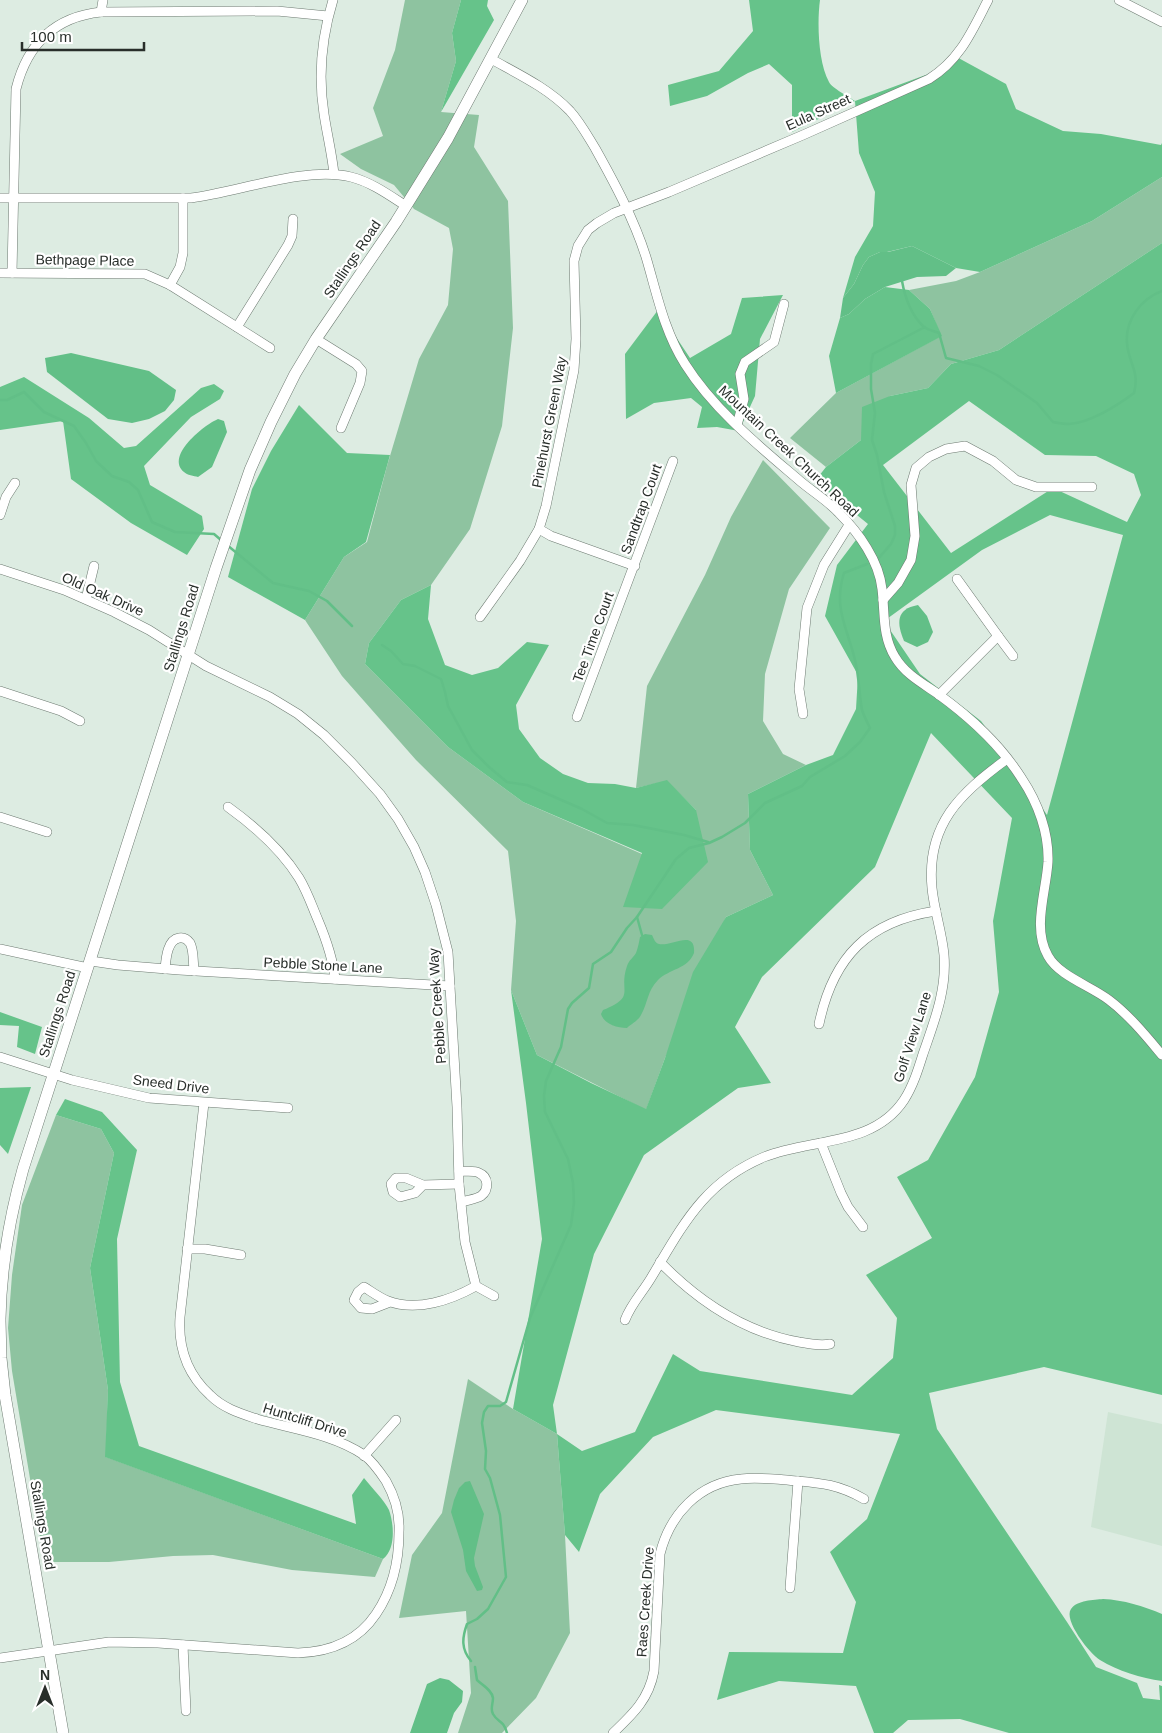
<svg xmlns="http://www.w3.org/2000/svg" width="1162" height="1733" font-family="Helvetica,sans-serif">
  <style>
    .built { fill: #cee4d4 }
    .green { fill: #8ec3a0 }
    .forest { fill: #66c38a; fill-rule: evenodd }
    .water { fill: #62bf87 }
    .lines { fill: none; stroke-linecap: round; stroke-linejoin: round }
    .stream { stroke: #62bf87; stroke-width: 2.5 }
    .minor-casing { stroke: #6d7a71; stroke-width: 10 }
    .tertiary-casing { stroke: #6d7a71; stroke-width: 12 }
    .minor { stroke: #fff; stroke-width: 9 }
    .tertiary { stroke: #fff; stroke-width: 11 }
    .labels { text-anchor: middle; stroke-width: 4.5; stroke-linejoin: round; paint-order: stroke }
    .street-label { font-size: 14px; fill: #282e2a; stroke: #fff }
  </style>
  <rect width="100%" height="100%" fill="#ddece2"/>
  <polygon class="built" points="1108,1412 1162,1424 1162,1546 1091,1527"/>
  <g class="green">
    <polygon points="405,0 461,0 452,33 456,61 441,112 479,115 474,147 508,201 513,328 502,426 470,529 431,585 401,600 369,643 365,664 448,747 523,802 642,854 696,810 667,781 636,788 647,686 705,575 731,517 763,460 830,528 789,589 765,674 763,721 783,754 806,765 748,794 750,850 773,895 726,917 665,1058 646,1110 537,1055 511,990 516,921 508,851 416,760 342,676 305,620 344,557 367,542 387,466 419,359 448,305 453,249 449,228 414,209 394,185 361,169 340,154 383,136 373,108 395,50"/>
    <polygon points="1162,177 1162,243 999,350 951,364 928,388 890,396 861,440 826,467 790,438 836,393 941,336 930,309 909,290 956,281 980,272 1092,221"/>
    <polygon points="56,1115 101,1129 114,1153 90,1268 108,1390 106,1457 383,1559 375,1577 292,1570 213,1555 173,1556 109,1562 44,1562 12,1371 8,1328 12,1275 22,1205"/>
    <polygon points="468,1379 513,1409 557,1434 565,1535 570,1633 536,1698 502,1733 458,1733 471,1693 466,1611 399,1618 412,1555 442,1513"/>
  </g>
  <g class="forest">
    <polygon points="461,0 488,0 487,6 494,20 441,112 456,61 452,33"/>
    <path d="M749 0H820C817 22 818 62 829 82 832 88 849 97 855 101L931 73 953 55 1006 84 1016 109 1063 131 1101 134 1161 145 1162 143V177L1092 221 980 272 956 268 912 246 887 252H880L869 257 863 265 854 284 843 298 855 257 873 226 875 192 859 153 855 101 792 132V85L769 64 748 73 707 96 670 106 668 85 719 71 753 31Z"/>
    <path d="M1162 243V1395L1044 1367 929 1393 937 1429 1067 1622 1096 1667 1137 1683 1143 1698 1160 1700 1159 1685 1162 1686V1733H1009L960 1719 908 1720 893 1733H874L856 1686 779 1681 717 1700 729 1652 843 1653 856 1602 830 1552 867 1519 900 1434 716 1410 653 1437 600 1494 579 1552 565 1535 557 1434 513 1409 542 1239 526 1103 511 990 537 1055 591 1083 646 1109 665 1058 693 972 726 917 773 895 750 850 748 794 806 765 833 755 856 709 858 675 825 616 837 565 868 524 815 481 826 467 861 440 862 407 890 396 928 388 951 364 999 350ZM969 401 1045 455 1096 456 1134 474 1141 495 1127 522 1053 488 951 553 883 465ZM1050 515 1123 535 1047 815 1012 763 981 721 920 674 884 621 982 550ZM931 733 1012 818 993 921 999 992 975 1077 928 1160 897 1177 932 1238 866 1275 897 1318 893 1358 852 1395 700 1371 673 1354 635 1432 582 1451 557 1434 553 1405 594 1254 644 1155 738 1088 771 1083 735 1027 762 977 875 867Z"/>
    <polygon points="885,287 909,290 930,309 942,336 836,393 829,356 840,318 849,314 865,299"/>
    <polygon points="783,295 760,339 755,396 739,431 717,427 697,428 702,407 691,398 654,403 626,419 625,354 658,310 690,358 731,334 742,298"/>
    <polygon points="24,377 89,418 124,448 136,446 201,388 214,384 224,391 220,399 191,417 144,466 150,485 202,516 204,529 187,555 131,523 71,479 63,421 0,430 0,387"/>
    <polygon points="299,405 347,453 390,455 366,542 344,557 305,620 228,577 252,489 271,451"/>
    <polygon points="431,585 428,619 445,665 472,675 498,668 527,642 549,645 516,705 519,729 540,758 563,774 588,783 615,784 636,788 667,780 696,810 708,862 662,909 623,907 642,853 523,802 448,747 365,664 369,643 401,600"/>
    <polygon points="0,1012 42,1027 35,1054 17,1047 19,1026 0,1025"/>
    <polygon points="31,1087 8,1154 0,1145 0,1088"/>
    <path d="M65 1099 102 1112 137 1150 117 1239 120 1382 139 1446 356 1524 352 1495 364 1478C371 1487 385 1501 389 1510 394 1524 396 1549 383 1559L105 1457 108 1390 90 1268 114 1153 101 1129 56 1115Z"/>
  </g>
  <g class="water">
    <polygon points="912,246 956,268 946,276 917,277 885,287 865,299 849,314 840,318 843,298 854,284 863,265 869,257 880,252 888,252"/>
    <polygon points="71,353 149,371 176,390 174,400 165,411 149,419 132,423 108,419 47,372 45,358"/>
    <path d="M218 419 224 421 227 432 212 467 198 477C194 476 187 475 184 472 165 456 204 425 218 419Z"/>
    <path d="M918 605 927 616 933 632 928 642 917 647 904 641C897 624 895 609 918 605Z"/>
    <path d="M645 934 652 935C654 939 655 943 659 944 671 947 696 928 694 953 688 969 669 969 658 980 647 991 648 1003 641 1015 638 1021 631 1024 627 1028 617 1028 604 1024 601 1014L603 1010C637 996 618 992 627 966 629 960 633 958 636 953 638 948 639 942 640 937Z"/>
    <polygon points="470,1481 484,1514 474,1558 475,1566 483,1587 482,1590 477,1591 466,1571 463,1550 451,1512 454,1500 459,1488 465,1482"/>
    <path d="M1103 1599C1124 1600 1143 1606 1162 1614V1681C1141 1678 1118 1671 1100 1660 1090 1654 1063 1620 1071 1609 1077 1600 1094 1600 1103 1599Z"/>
    <polygon points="440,1678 449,1680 463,1691 462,1702 454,1713 447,1733 410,1733 427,1684"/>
  </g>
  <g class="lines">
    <g class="stream">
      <path d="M902 281C905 298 911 315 924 327 928 330 934 331 939 333L946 358 979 366 997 375 1037 403 1053 422C1058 423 1064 424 1069 424 1090 423 1118 405 1134 393 1140 371 1128 362 1127 343 1125 320 1141 299 1162 291"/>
      <polyline points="0,400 7,400 24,392 44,412 74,426 86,443 96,461 112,476 129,482 138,490 152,522 175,532 214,534 221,540"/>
      <polyline points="227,545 273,583 309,591 327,601 352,626"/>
      <polyline points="877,560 891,544 895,535 895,526 884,492 877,455 872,440 875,413 871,389 871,364 873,354 925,327"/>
      <polyline points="382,645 391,651 403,664 415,666 441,679 445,692 448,706 472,750 489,767 507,782 527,785 582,809 607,823 633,825 684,835 708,842"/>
      <polyline points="637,917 642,935"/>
      <path d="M471 1661C461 1649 462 1638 467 1624L477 1619 488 1609 506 1577 500 1515 490 1478 485 1469 486 1451 482 1423 484 1412 488 1406H500L506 1402 530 1318 571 1225 574 1203 573 1183 568 1159 545 1112 544 1096 546 1081 561 1047 568 1009 572 1003 589 988 593 964 611 952 627 928 637 917 676 859 689 848 709 843 722 837 745 823 765 803 802 786 810 777 845 756 860 742 870 728C867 722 864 716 862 710 859 693 859 676 855 660 847 627 833 608 844 573L867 564"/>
      <path d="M475 1667 477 1680C482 1685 492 1690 493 1698 493 1704 490 1709 493 1714 498 1723 503 1719 507 1733"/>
    </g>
    <defs>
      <g id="minor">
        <path d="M333 0C322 36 318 76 324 114 327 134 332 154 334 174"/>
        <polyline points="1119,0 1162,22"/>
        <polyline points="101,12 103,0"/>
        <path d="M491 59C518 74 548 88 570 111 580 122 587 135 595 148 614 182 634 219 646 257 657 294 664 331 685 364 714 410 759 446 800 481 813 492 828 501 839 513 859 533 879 561 882 589 885 613 882 636 895 657 905 674 922 683 938 694 971 718 1000 744 1022 779 1038 803 1049 833 1048 862 1046 893 1032 928 1048 956 1059 976 1091 986 1109 1000 1129 1015 1146 1036 1162 1055"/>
        <path d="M0 198H191C239 192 305 166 351 177 371 182 389 195 406 206"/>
        <polyline points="0,273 145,274 170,285 270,348"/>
        <path d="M12 273 16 89C27 45 54 17 101 12L277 11 328 16"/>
        <polyline points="170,285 180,267 183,253 183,198"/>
        <polyline points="237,327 288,245 292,236 293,219"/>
        <polyline points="316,339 356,364 362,371 360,383 341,428"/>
        <polyline points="737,425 744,399 740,374 745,362 774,342 784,304"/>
        <polyline points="0,515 6,497 15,483"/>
        <polyline points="539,529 551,536 635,566"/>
        <polyline points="0,569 64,590 114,612 149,630 206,666 270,697 298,714 324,735 352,763 380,794 398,819 414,847 425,872 436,905 448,952 457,1107 459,1184 465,1242 476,1286 494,1296"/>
        <polyline points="86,599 94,566"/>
        <polyline points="883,600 898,583 911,560 915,536 911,485 916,468 929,457 946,449 965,446 993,461 1016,480 1036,487 1092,487"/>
        <path d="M480 617 520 561 539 529 546 506 574 370 576 339 574 261 578 246 588 230 597 223 614 213 669 192 803 135 929 79C960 60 972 31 988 0"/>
        <polyline points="998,636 1013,656"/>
        <polyline points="0,691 61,711 80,721"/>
        <polyline points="939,695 998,636 957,579"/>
        <polyline points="803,714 799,689 807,608 824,565 849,525"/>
        <polyline points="577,717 673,461"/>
        <path d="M228 807C253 825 282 851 299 878 307 891 312 906 318 920 326 939 333 959 335 979"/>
        <polyline points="0,817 47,832"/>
        <polyline points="0,949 88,968"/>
        <polyline points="91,961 118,965 179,970 450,986"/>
        <path d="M165 969C166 959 167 940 179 938 184 937 187 939 190 943 194 950 193 962 194 971"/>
        <path d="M819 1024C833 957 868 921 936 911"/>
        <polyline points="0,1057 72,1080 149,1098 288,1108"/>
        <polyline points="821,1143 841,1193 848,1207 863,1227"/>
        <path d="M459 1171C465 1172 474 1170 479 1173 489 1177 489 1190 481 1196 476 1199 468 1200 462 1202"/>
        <polyline points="423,1185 415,1193 400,1197 393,1192 391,1184 396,1178 406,1178 423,1185 459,1184"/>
        <polyline points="187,1249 205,1249 241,1255"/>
        <path d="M660 1262C699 1302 744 1332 799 1342 810 1344 820 1346 830 1344"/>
        <path d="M390 1302 372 1309 361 1308 354 1300 358 1292 364 1287C372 1292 380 1298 388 1301 417 1312 451 1300 476 1286"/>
        <path d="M625 1320C631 1304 642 1293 651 1278 683 1225 704 1182 764 1157 811 1138 873 1147 904 1100 913 1086 918 1070 923 1054 934 1022 947 990 944 955 942 932 934 910 932 888 926 825 960 793 1007 759"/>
        <polyline points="364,1456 396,1420"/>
        <polyline points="790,1588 798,1481"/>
        <polyline points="183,1645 186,1711"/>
        <path d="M0 1658 109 1642 158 1643 298 1653C329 1652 358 1641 376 1614 393 1589 399 1562 399 1532 400 1514 395 1497 386 1481 380 1472 372 1461 364 1455 333 1434 292 1429 257 1419 239 1413 223 1408 210 1395 187 1374 178 1347 180 1317L204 1103"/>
        <path d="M613 1733C633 1714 649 1699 654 1671L660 1554C670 1514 699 1483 741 1479 756 1477 772 1479 787 1480 818 1483 836 1483 864 1499"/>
      </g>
      <g id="tertiary">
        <path d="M0 1319C1 1267 9 1219 23 1169L216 568 250 470 271 422 295 374 316 339 396 222 448 138 522 0"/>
        <polyline points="0,1321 1,1358 5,1395 63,1733"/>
      </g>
    </defs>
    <use href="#minor" class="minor-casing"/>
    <use href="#tertiary" class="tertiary-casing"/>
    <use href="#minor" class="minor"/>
    <use href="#tertiary" class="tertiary"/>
  </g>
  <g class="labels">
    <g class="street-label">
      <text transform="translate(818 112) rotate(-24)" y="5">Eula Street</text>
      <text transform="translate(352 259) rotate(-56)" y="5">Stallings Road</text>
      <text transform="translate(85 260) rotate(1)" y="5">Bethpage Place</text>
      <text transform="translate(549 422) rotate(-79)" y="5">Pinehurst Green Way</text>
      <text transform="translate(789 451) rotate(43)" y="5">Mountain Creek Church Road</text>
      <text transform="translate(641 509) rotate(-70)" y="5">Sandtrap Court</text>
      <text transform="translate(103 594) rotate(24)" y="5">Old Oak Drive</text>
      <text transform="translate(181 628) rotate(-73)" y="5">Stallings Road</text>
      <text transform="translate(593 637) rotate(-70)" y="5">Tee Time Court</text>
      <text transform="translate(323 965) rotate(3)" y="5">Pebble Stone Lane</text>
      <text transform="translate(437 1006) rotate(-94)" y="5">Pebble Creek Way</text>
      <text transform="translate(57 1014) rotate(-72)" y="5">Stallings Road</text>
      <text transform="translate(912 1037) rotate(-72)" y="5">Golf View Lane</text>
      <text transform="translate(171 1084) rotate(7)" y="5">Sneed Drive</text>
      <text transform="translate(305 1420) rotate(17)" y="5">Huntcliff Drive</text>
      <text transform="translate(43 1525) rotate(80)" y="5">Stallings Road</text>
      <text transform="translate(645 1602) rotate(-86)" y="5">Raes Creek Drive</text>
    </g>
  </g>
  <g transform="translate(45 1688)" stroke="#ffffff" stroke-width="4" paint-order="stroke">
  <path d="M0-4L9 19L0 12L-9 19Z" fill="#282e2a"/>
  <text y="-8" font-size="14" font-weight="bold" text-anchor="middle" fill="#282e2a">N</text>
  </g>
  <path d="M22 42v8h122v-8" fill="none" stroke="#282e2a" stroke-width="2.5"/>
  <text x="30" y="42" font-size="15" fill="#282e2a" stroke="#ffffff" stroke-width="4" paint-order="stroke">100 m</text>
</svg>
